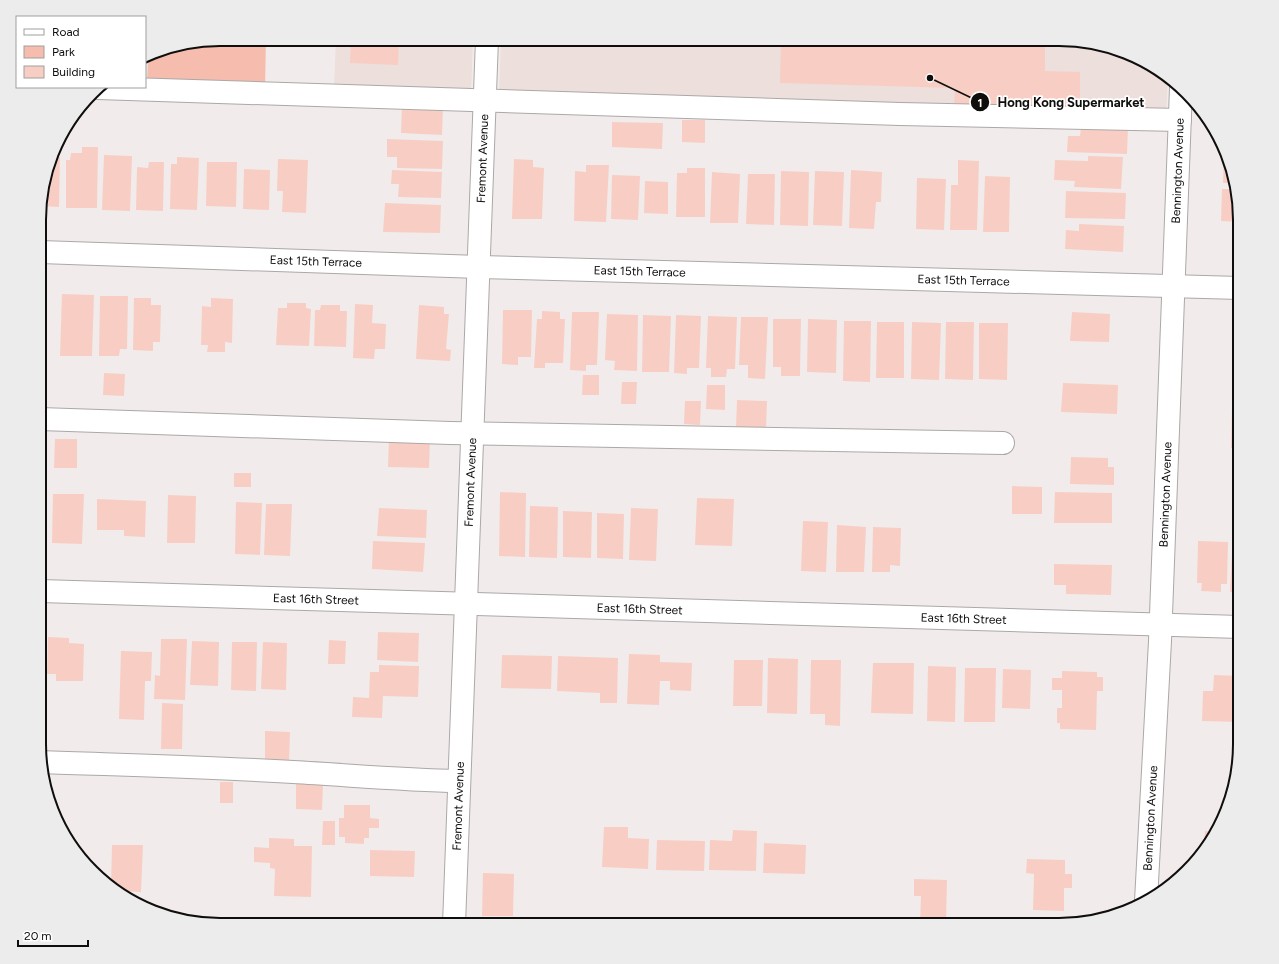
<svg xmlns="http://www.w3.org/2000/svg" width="1279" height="964" font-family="Figtree,sans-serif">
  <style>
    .built { fill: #ecdfdc }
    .green { fill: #f6bcad }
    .building { fill: #f8cec4 }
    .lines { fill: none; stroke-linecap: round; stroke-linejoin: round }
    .minor-casing { stroke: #aca8a7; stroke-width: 24 }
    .minor { stroke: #fff; stroke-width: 22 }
    .labels { text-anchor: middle; stroke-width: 3.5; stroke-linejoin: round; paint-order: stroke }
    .street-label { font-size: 12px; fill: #0f0e0d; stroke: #fff }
    .rim { fill: none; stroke: #0f0e0d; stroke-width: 2 }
    .leader { fill: none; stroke: #0f0e0d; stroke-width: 1.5 }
    .callout-dot { fill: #0f0e0d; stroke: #fff; stroke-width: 1.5 }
    .mark-label { font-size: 12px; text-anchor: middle; font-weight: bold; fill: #fff }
    .callout-label { font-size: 13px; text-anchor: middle; font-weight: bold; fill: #0f0e0d; stroke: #fff; stroke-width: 3.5; stroke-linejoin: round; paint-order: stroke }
  </style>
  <rect width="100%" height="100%" fill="#f1eceb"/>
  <g class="built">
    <polygon points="336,39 473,39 471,94 334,87"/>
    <polygon points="501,39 1070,39 1128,53 1168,77 1166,115 499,96"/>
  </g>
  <polygon class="green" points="220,39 266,39 265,88 147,83 148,57 162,49"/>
  <g class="building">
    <polygon points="351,39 399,39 398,65 350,63"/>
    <polygon points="781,39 1045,39 1045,71 1080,72 1080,108 954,105 955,88 780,83"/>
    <polygon points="402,105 443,107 442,135 401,133"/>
    <polygon points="682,120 705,120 705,143 682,142"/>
    <polygon points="612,122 663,123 662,149 612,147"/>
    <polygon points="1081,127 1128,128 1127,154 1067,152 1068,136 1080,136"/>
    <polygon points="387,139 443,141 442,169 397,168 397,157 387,157"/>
    <polygon points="82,147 98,147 97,208 66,208 66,160 70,160 71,153 82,153"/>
    <polygon points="104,155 132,156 130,211 102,210"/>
    <polygon points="1224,155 1225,155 1231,183 1223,183"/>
    <polygon points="1088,156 1123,157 1121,189 1074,187 1075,181 1054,180 1055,160 1088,161"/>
    <polygon points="54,157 60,157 59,207 41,206 41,196"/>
    <polygon points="177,157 199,158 197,210 170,209 171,164 177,164"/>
    <polygon points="278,159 308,160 306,213 282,212 283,191 277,191"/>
    <polygon points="514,159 533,160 533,167 544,168 542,219 512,219"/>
    <polygon points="958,160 979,161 977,230 950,230 951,185 958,185"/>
    <polygon points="149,162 164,162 163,211 136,210 137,167 148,168"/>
    <polygon points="207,162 237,162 236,207 206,206"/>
    <polygon points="586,165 609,165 606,222 574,221 575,171 586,172"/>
    <polygon points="687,168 705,168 705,217 676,217 677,173 687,173"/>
    <polygon points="244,169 270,170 269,210 243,209"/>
    <polygon points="392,170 442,172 441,198 398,197 399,184 391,184"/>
    <polygon points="851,170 882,172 881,202 876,202 874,229 849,228"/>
    <polygon points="781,171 809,172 808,226 780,225"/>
    <polygon points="815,171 844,172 842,226 813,225"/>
    <polygon points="712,172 740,174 738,223 710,223"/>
    <polygon points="748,174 775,174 774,225 746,224"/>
    <polygon points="612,175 640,176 638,220 611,219"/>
    <polygon points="985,176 1010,177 1009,232 983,232"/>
    <polygon points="917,178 946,179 944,230 916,229"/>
    <polygon points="645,181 668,182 668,214 644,213"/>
    <polygon points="1222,189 1233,189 1240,222 1221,221"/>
    <polygon points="1066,191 1126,193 1125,219 1065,218"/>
    <polygon points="385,203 441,205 440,233 383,232"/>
    <polygon points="1079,224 1124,226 1123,252 1065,249 1066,230 1079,231"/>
    <polygon points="62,294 94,295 92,356 60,356"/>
    <polygon points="100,296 128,296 127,349 120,349 119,356 99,356"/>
    <polygon points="134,298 151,298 151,305 161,305 160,342 153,342 153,351 133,350"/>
    <polygon points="211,298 233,299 232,343 225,342 225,352 207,352 208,345 201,345 202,306 211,307"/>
    <polygon points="287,303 306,303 306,308 311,309 309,346 276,345 278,308 287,308"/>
    <polygon points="355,304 373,305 372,323 386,324 385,349 375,349 374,359 353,358"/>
    <polygon points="321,305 340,305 340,311 347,311 346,347 314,346 315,310 320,310"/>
    <polygon points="419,305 444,307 444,314 449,314 446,349 451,350 450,361 416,359"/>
    <polygon points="503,310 532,310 531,357 518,357 518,365 502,364"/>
    <polygon points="542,311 560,312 560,319 565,319 563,363 545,363 545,368 534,368 537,319 542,319"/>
    <polygon points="572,312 599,312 597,365 586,365 586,371 570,370"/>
    <polygon points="1072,312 1110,314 1109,342 1070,341"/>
    <polygon points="607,314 638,315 637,371 614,370 615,361 605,360"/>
    <polygon points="643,315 671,316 669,372 642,372"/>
    <polygon points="676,315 701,316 699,368 687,368 687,374 674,373"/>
    <polygon points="708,316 737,317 735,369 727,369 726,377 711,377 711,368 706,368"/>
    <polygon points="741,317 768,317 765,379 748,378 748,365 739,365"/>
    <polygon points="773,319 801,319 800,376 781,376 781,367 773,367"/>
    <polygon points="808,319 837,320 836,373 807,372"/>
    <polygon points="844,321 871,321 870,382 843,381"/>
    <polygon points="877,322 904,322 904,378 876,378"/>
    <polygon points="912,322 941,323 939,380 911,379"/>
    <polygon points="946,322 974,322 973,380 945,379"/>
    <polygon points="979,323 1008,323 1007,380 979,379"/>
    <polygon points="104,373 125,374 124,396 103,395"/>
    <polygon points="583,375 599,375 599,395 582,395"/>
    <polygon points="622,382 637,382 636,404 621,404"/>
    <polygon points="1063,383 1118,385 1117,414 1061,412"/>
    <polygon points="707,385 725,385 725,410 706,409"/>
    <polygon points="737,400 767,401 766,429 736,428"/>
    <polygon points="685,401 701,401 700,425 684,424"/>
    <polygon points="1232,406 1240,406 1240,449 1231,448"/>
    <polygon points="389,438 430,439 429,468 388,467"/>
    <polygon points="55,439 77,439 77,468 54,468"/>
    <polygon points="1071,457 1108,458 1108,467 1114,467 1114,485 1070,484"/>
    <rect x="234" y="473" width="17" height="14"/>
    <polygon points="1012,486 1042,487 1042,514 1012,514"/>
    <polygon points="500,492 526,493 525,557 499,556"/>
    <polygon points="1055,492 1112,493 1112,523 1054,523"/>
    <polygon points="53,494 84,494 82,544 52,543"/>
    <polygon points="168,495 196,496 195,543 167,543"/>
    <polygon points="697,498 734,499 732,546 695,545"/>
    <polygon points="97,499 146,501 145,537 124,536 124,530 97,530"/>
    <polygon points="236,502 262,503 260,555 235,554"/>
    <polygon points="266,504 292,504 290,556 264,555"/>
    <polygon points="530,506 558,507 557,558 529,557"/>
    <polygon points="379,508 427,510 426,538 377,536"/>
    <polygon points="631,508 658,509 656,561 629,560"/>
    <polygon points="563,511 592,512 591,558 563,557"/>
    <polygon points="597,513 624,514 623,559 597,558"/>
    <polygon points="803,521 828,522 826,572 801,571"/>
    <polygon points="837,525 866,527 864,572 836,572"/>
    <polygon points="873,527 901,528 900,566 890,565 890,572 872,572"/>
    <polygon points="373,541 425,543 423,572 372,569"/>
    <polygon points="1198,541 1228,542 1227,584 1221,584 1221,592 1201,591 1202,583 1197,583"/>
    <polygon points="1232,552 1240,553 1240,593 1230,592"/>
    <polygon points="1054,564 1112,565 1111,595 1066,594 1066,585 1054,585"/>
    <polygon points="378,632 419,633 418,662 377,660"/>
    <polygon points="48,637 69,638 69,643 84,644 83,681 56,681 56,674 47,674"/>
    <polygon points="161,639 187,639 185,700 154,699 155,675 160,676"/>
    <polygon points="329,640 346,641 345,664 328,664"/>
    <polygon points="192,641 219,642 218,686 190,685"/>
    <polygon points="40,642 44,642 43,691 40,690"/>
    <polygon points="232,642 257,642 256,691 231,690"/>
    <polygon points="263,642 287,643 286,690 261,689"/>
    <polygon points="121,651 152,652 151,681 145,681 144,720 119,719"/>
    <polygon points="629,654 660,655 660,662 692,663 691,691 670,690 670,681 660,681 659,705 627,704"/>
    <polygon points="502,655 552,656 551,689 501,688"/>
    <polygon points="558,656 618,658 617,703 600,703 600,693 557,691"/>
    <polygon points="768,658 798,659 797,714 767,713"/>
    <polygon points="734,660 763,660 762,706 733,706"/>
    <polygon points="811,660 841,660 840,726 825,725 825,714 810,714"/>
    <polygon points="873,663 914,663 913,714 871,713"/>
    <polygon points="379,665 419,666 418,697 383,696 382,718 352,717 353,697 369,698 370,672 379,672"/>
    <polygon points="928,666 956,667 955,722 927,721"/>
    <polygon points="965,668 996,668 995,722 964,722"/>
    <polygon points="1003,669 1031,670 1030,709 1002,708"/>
    <polygon points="1062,671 1097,672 1097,677 1103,677 1103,691 1097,691 1096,730 1060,729 1060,723 1057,723 1057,708 1062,708 1062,690 1052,690 1052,678 1062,678"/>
    <polygon points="1214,675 1240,676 1240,722 1202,721 1203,691 1213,691"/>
    <polygon points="162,703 183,704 182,749 161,749"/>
    <polygon points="265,731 290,732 289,762 265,762"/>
    <rect x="220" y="782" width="13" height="21"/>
    <polygon points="296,784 323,784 322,810 296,809"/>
    <polygon points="344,805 370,805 370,818 379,819 379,828 369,828 369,838 364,838 364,844 345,843 345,837 339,837 339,818 344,818"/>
    <polygon points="323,821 335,821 335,845 322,845"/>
    <polygon points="604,827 628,827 628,838 649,839 648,869 602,867"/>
    <polygon points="733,830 757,831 756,871 709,870 710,840 732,841"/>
    <polygon points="1205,831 1215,832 1204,848"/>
    <polygon points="269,838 294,839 294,846 312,846 311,897 274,896 275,869 270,868 270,863 254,862 254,847 269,848"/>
    <polygon points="657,840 705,841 704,871 656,870"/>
    <polygon points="764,843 806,845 805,874 763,873"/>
    <polygon points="112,845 143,845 141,892 119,891 111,886"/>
    <polygon points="370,850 415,851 414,877 370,876"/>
    <polygon points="1027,859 1065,860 1065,874 1072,874 1072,888 1064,888 1064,911 1033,910 1034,874 1026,873"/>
    <polygon points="483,873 514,874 513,916 482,916"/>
    <polygon points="914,879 947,880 946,925 920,925 921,896 914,896"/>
  </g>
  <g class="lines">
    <defs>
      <g id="minor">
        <polyline points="98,88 900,114 1180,120"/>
        <path id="s1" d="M40 252 479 267 1240 288"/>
        <polyline points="40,419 450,433 1003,443"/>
        <path id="s2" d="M40 591 1240 627"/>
        <path d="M41 762C125 765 209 767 293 772 348 775 403 780 459 781"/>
        <path id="s3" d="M1146 901 1160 641 1181 88"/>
        <path id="s4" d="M454 925 487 39"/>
      </g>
    </defs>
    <use href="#minor" class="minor-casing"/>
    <use href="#minor" class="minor"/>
  </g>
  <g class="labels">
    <g class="street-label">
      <text dy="4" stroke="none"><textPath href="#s4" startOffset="767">Fremont Avenue</textPath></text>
      <text dy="4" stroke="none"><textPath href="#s3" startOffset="731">Bennington Avenue</textPath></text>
      <text dy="4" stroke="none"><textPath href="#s1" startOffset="276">East 15th Terrace</textPath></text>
      <text dy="4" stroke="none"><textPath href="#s1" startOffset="600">East 15th Terrace</textPath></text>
      <text dy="4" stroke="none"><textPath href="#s1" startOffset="924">East 15th Terrace</textPath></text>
      <text dy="4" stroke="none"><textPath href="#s4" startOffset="443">Fremont Avenue</textPath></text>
      <text dy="4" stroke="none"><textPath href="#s3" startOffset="407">Bennington Avenue</textPath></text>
      <text dy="4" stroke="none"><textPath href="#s2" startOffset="276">East 16th Street</textPath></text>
      <text dy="4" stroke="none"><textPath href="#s2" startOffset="600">East 16th Street</textPath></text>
      <text dy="4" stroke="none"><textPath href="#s2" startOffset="924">East 16th Street</textPath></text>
      <text dy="4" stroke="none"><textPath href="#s4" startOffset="119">Fremont Avenue</textPath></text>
      <text dy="4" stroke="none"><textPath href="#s3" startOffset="83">Bennington Avenue</textPath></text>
    </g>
  </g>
  <path d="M0 0H1279V964H0ZM220 46H1059A174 174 0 0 1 1233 220V744A174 174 0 0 1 1059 918H220A174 174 0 0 1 46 744V220A174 174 0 0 1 220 46Z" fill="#ececec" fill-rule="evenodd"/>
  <path class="rim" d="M220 46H1059A174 174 0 0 1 1233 220V744A174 174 0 0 1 1059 918H220A174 174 0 0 1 46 744V220A174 174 0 0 1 220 46Z"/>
  <path class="leader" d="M930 78L980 102"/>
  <g class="callout-dot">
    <circle cx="930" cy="78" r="4"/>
    <circle cx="980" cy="102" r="10"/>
  </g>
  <g class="mark-label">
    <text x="980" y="107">1</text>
  </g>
  <g class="callout-label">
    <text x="1071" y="107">Hong Kong Supermarket</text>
  </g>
  <rect x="16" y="16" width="130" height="72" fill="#ffffff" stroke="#9f9f9e"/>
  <rect x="24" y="29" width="20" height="6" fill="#ffffff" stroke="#9f9f9e"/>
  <text x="52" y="36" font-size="12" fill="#0f0e0d">Road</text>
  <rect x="24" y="46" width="20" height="12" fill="#f6bcad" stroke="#9f9f9e"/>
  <text x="52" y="56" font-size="12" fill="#0f0e0d">Park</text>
  <rect x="24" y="66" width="20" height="12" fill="#f8cec4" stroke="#9f9f9e"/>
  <text x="52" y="76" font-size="12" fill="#0f0e0d">Building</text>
  <path d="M18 940v6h70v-6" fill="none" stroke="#0f0e0d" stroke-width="2"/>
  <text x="24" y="940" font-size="12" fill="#0f0e0d" stroke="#ffffff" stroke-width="3" paint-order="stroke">20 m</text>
</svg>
